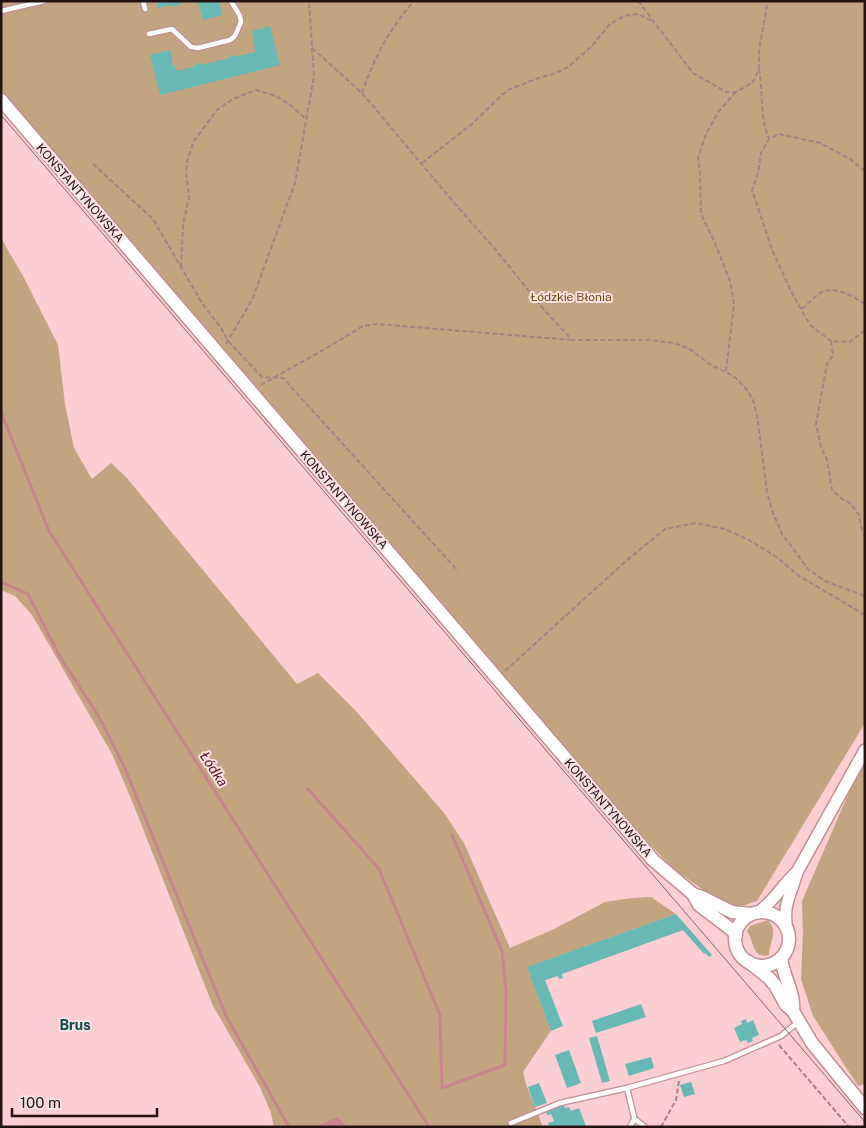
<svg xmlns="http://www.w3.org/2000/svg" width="866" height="1128" font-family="'Public Sans',sans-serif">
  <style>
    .green { fill: #c2a481 }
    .water { fill: #c6858d }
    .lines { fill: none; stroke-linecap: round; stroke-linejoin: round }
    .stream { stroke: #c6858d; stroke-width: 3 }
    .building { fill: #67b9b5 }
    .service-casing { stroke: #c18e93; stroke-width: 7 }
    .tertiary-casing { stroke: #c18e93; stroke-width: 14 }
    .secondary-casing { stroke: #c18e93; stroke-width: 15 }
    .path { stroke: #a58287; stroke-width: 2; stroke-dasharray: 5 2.5; stroke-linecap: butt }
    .service { stroke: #fff; stroke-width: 4.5 }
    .tertiary { stroke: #fff; stroke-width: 11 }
    .secondary { stroke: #fff; stroke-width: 12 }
    .tram { stroke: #846569; stroke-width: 1 }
    .labels { text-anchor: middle; stroke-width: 4; stroke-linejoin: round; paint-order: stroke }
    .street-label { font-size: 12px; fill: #251215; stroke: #f9e2e4 }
    .park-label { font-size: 12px; fill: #70490c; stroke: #f9e2e4 }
    .water-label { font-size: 14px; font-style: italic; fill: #5c0c22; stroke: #f9e2e4 }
    .neighbourhood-label { font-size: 14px; font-weight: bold; fill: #074947; stroke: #f9e2e4 }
  </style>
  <rect width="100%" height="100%" fill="#fbced3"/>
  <g class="green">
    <polygon points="1,1 865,1 865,723 757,901 745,905 732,906 718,901 673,868 635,830 1,90"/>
    <polygon points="1,238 23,276 58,345 65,404 74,448 92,479 111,463 126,477 297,684 318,673 355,710 445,814 464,843 510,948 554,929 605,902 632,898 651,897 676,914 528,967 551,1031 523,1072 527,1087 543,1127 274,1127 271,1113 260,1087 213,1006 132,801 112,754 32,615 15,596 1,590"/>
    <polygon points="865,760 865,1084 858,1086 813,1016 801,979 803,932 802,901 857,774"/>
    <path d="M768 920C779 932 769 941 769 955 752 959 754 941 747 931L750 926Z"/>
  </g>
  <polygon class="water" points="337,1117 348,1127 315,1127"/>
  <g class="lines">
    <g class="stream">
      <polyline points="1,412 49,531 429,1127"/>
      <polyline points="1,582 28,594 60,657 98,715 124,766 226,1016 289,1127"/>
      <polyline points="308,789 379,869 440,1015 442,1088 505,1065 506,991 502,951 452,835"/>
    </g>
  </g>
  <g class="building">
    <polygon points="157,1 185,1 185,2 172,7 171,5 158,8"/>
    <polygon points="196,1 219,1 222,15 203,20 199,4 197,4"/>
    <polygon points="270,26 280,65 160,95 150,55 170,50 173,66 175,66 177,71 196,66 196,64 201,63 201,65 230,58 230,56 235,55 235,57 255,52 254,47 255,47 252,31"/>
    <polygon points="676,914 712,955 709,957 705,953 704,954 683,930 562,974 563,978 559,979 558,976 545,980 563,1026 551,1031 527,967"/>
    <polygon points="641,1004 646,1017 596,1033 592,1021"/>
    <polygon points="746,1019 747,1023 753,1020 759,1035 752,1038 753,1041 748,1043 746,1040 740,1042 734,1028 742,1024 741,1021"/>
    <polygon points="597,1036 610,1081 602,1083 589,1038"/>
    <polygon points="569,1050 581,1083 567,1088 555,1055"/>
    <polygon points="651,1057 654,1068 629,1076 625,1064"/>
    <polygon points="691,1082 695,1094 684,1097 680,1085"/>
    <polygon points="539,1083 547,1103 535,1107 528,1087"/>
    <polygon points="564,1105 565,1108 569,1107 571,1111 579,1108 586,1126 550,1127 548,1123 554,1121 551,1114 547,1115 546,1111"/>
  </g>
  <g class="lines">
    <defs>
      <g id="service">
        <polyline points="143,1 145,9"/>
        <polyline points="1,11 44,1"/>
        <polyline points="149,34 172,29 191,47 198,48 230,40 235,36 241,22 240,16 231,1"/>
        <polyline points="627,1088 635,1121"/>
        <polyline points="511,1123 560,1103 627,1088 724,1061 781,1036 797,1023"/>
        <polyline points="630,1127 633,1121 636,1120 645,1127"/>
      </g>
      <g id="tertiary">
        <path d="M757 913C773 903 782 885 797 872"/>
        <path d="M787 930C782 905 791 895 797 872L865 750"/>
      </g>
      <g id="secondary">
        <polyline points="1,100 653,860 693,894 704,898 732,912 752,914"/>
        <polyline points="693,894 699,905 732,930 736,935"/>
        <circle cx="762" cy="939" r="27"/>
        <path d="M781 958C783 976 795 993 793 1011"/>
        <polyline points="749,962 769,978 775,985 786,1005 793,1011 812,1043 865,1108"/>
      </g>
    </defs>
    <use href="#service" class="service-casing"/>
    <use href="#tertiary" class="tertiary-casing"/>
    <use href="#secondary" class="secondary-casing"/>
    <g class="path">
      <polyline points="638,1 693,73 726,92 736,92 753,82 759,69 759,51 767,5 769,1"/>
      <polyline points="312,48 362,93 456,205 495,249 546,312 572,340 651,340 674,343 688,348 711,365 726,372 737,379 746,389 753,400 757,415 767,492 773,513 782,534 808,569 825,581 865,596"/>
      <path d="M759 69C763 90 760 120 769 138"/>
      <path d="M362 93C374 58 390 28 414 1"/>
      <polyline points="422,163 472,124 503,94 510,89 536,79 556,73 568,67 592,46 610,24 624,16 638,14 652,21"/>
      <polyline points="93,164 153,219 202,303 221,328 228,341 262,377 283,378 458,571"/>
      <polyline points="865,171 850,159 820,143 779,134 769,139 761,153 758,173 752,190 773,252 792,293 810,325 831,341 850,342 865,330"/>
      <polyline points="181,267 183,225 189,197 186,173 187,161 194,141 217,110 233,99 256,90 276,96 289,104 306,119"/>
      <path d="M802 309C808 304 814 297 820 293 834 284 854 297 865 304"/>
      <polyline points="831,341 833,355 827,364 816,424 821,447 827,460 832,490 842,499 850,503 859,515 861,527 865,536"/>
      <polyline points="226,344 252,300 295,183 314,76 309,1"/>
      <polyline points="726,371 734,304 730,281 715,243 701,214 700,172 698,158 706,134 719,111 736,92"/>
      <polyline points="261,385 330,346 363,326 377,324 572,340"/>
      <polyline points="505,671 626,561 665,529 696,523 725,529 749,540 778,558 799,576 865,615"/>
      <polyline points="779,1045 849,1127"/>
      <polyline points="661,1127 676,1100 679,1081"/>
    </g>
    <use href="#service" class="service"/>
    <use href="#tertiary" class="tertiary"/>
    <use href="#secondary" class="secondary"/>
    <polyline class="tram" points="1,115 865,1122"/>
  </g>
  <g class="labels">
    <g class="street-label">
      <text transform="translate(80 193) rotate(49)" y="4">KONSTANTYNOWSKA</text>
      <text transform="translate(344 500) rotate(49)" y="4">KONSTANTYNOWSKA</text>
      <text transform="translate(608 808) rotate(49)" y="4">KONSTANTYNOWSKA</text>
    </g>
    <g class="park-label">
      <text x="571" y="301">Łódzkie Błonia</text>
    </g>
    <g class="water-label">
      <text transform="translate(214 769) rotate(57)" y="5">Łódka</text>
    </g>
    <g class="neighbourhood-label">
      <text x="75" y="1030">Brus</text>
    </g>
  </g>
  <rect width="866" height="1128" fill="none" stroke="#251215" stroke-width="5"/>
  <path d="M12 1108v8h145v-8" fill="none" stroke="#251215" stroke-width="2.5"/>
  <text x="20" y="1108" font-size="15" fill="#251215" stroke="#f9e2e4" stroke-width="4" paint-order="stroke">100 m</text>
</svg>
